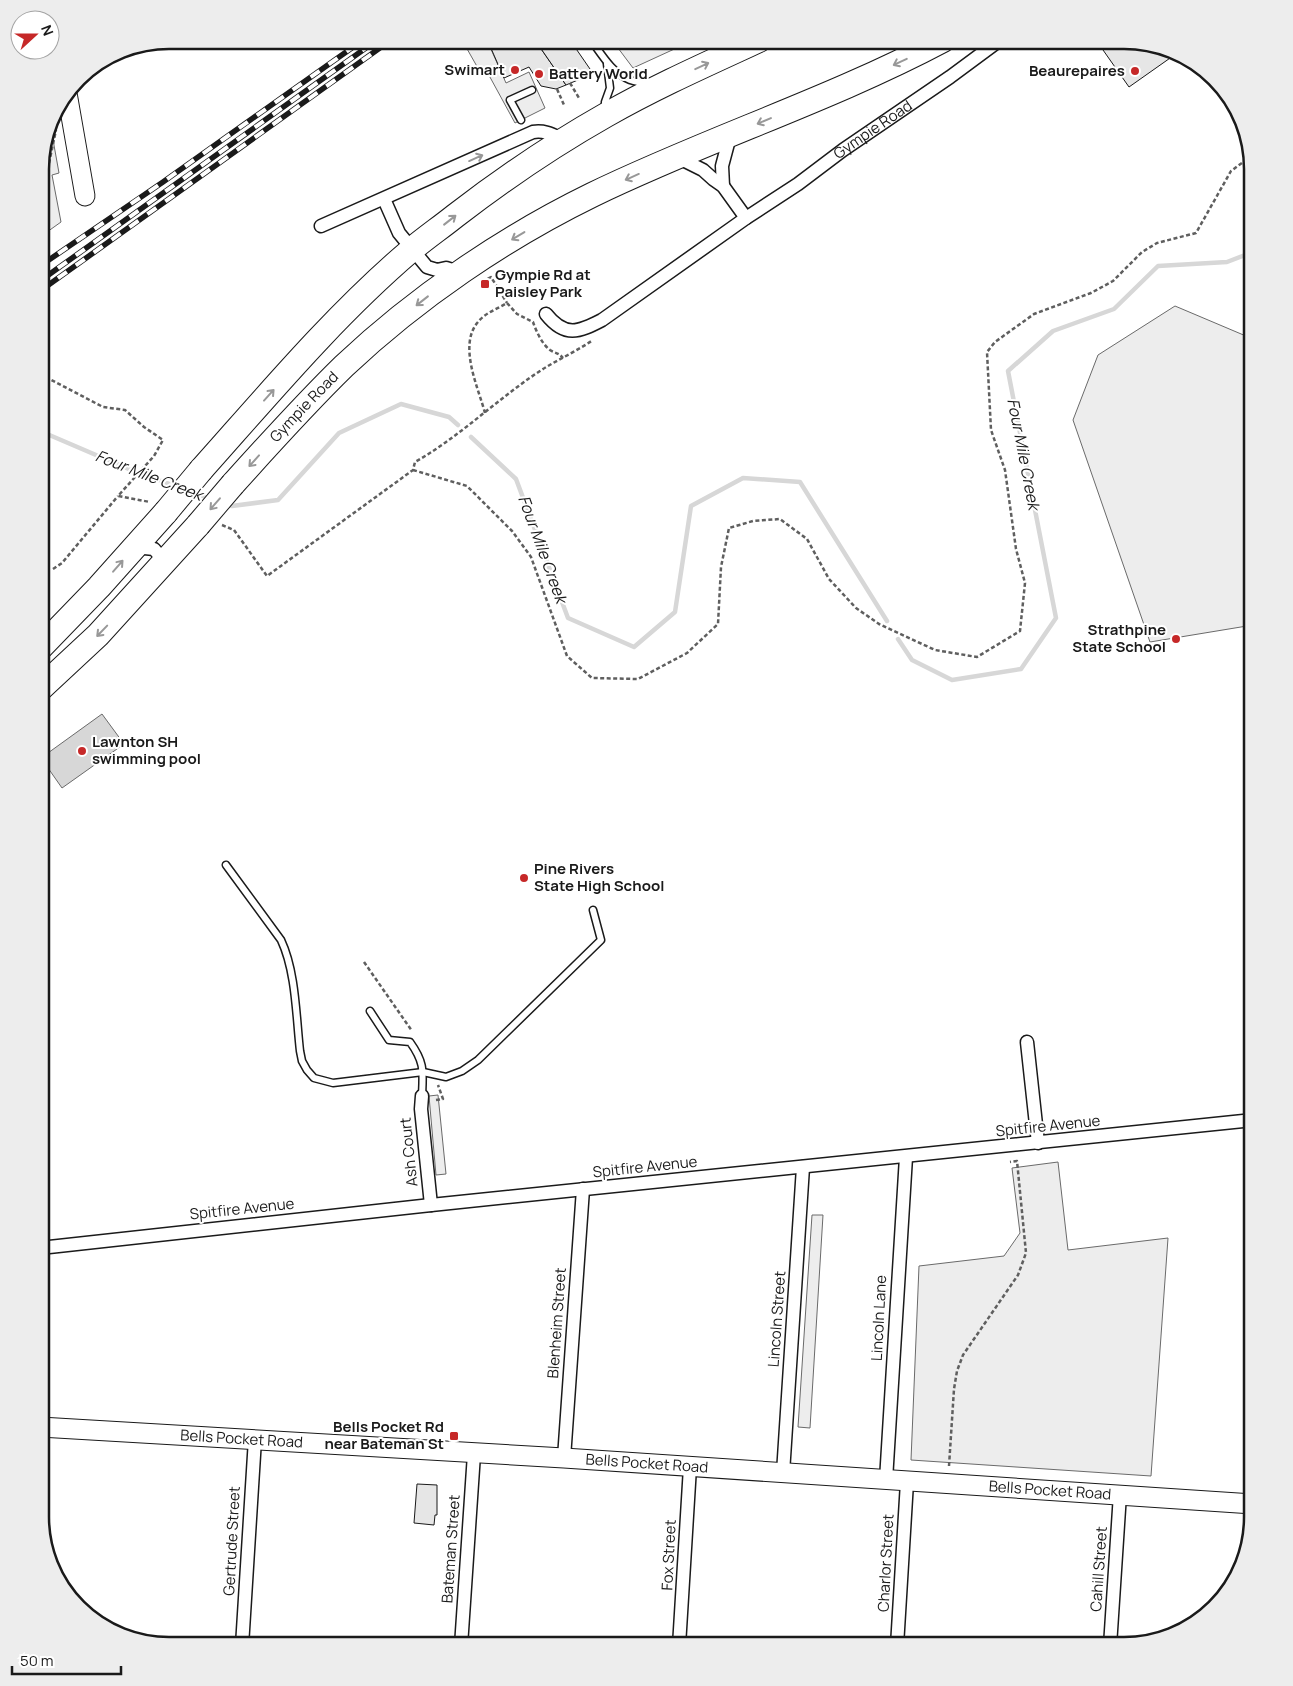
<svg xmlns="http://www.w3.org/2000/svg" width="1293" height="1686" font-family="Manrope,sans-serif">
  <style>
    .built { fill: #ededed; stroke: #6a6a6a }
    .water { fill: #d7d7d7; stroke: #6a6a6a }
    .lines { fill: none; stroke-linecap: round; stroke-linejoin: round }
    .stream { stroke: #d7d7d7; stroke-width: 4.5 }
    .building { fill: #e6e6e6; stroke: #1a1a1a }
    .lane-casing { stroke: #1a1a1a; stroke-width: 9 }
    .street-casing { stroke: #1a1a1a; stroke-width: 15 }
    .secondary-casing { stroke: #1a1a1a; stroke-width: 21 }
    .highway-casing { stroke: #1a1a1a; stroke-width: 26 }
    .path { stroke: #5f5f5f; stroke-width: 2.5; stroke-dasharray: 4 2.5; stroke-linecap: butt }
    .lane { stroke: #fff; stroke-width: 6 }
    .street { stroke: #fff; stroke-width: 12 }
    .secondary { stroke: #fff; stroke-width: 19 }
    .highway { stroke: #fff; stroke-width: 24 }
    .rail-casing { stroke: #1a1a1a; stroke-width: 5.5 }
    .rail { stroke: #fff; stroke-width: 4; stroke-dasharray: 11; stroke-linecap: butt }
    .highway-bridge-casing { stroke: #1a1a1a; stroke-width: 26; stroke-linecap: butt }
    .highway-bridge { stroke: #fff; stroke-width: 24 }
    .oneway { stroke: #989898 }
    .poi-dot { fill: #c62828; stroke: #fff; stroke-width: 2 }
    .labels { text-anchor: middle; stroke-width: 4; stroke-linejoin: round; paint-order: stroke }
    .poi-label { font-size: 15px; font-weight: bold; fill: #1a1a1a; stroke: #fff; text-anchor: end }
    .street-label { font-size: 15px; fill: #1a1a1a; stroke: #fff }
    .water-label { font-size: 16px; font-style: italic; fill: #1a1a1a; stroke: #fff }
    .rim { fill: none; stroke: #1a1a1a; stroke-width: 2.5 }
  </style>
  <rect width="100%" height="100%" fill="#fff"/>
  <g class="built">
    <polygon points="462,40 505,40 490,47 506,83 529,72 545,108 515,123 485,68 479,70"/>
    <polygon points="612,40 694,40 633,68"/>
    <polygon points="50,123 59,173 52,175 61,222 40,237 40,160"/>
    <polygon points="1175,306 1253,339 1253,625 1150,642 1073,420 1098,355"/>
    <polygon points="438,1095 446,1174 436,1175 429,1096"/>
    <polygon points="1058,1162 1068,1250 1168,1238 1151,1476 911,1460 919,1266 1004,1256 1020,1233 1012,1168"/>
    <polygon points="812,1215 823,1215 810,1428 798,1427"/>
  </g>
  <polygon class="water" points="102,714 124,744 62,788 41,758"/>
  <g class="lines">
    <g class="stream">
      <polyline points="40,431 131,470 178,487"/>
      <polyline points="471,437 516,479 568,618 634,647 675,612 691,506 743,478 800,482 887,621"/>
      <polyline points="192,492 211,499"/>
      <polyline points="225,504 232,506 278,500 339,433 401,404 449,417 458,425"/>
      <polyline points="898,639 912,660 952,680 1021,669 1056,618 1008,371 1053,331 1114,309 1158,266 1227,262 1253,252"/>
    </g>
  </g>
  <g class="building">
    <polygon points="505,40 535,40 566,85 556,89 541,86 529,67 504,78 490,46"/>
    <polygon points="535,40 567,40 568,42 570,40 590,69 583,75 585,77 566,85"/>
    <polygon points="1096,40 1133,40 1170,52 1173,56 1129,87"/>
    <polygon points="417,1484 437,1485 437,1515 435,1515 434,1525 414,1523"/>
  </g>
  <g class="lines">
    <defs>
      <g id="lane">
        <path d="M591 40C602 55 612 73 630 80 636 82 643 83 649 85"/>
        <polyline points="605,111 605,102 610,88 607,64"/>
        <polyline points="521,120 510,100 532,90"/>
        <polyline points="40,581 45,575"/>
        <path d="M226 865 281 940C296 972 296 1016 300 1051L302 1061 307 1070 314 1078 333 1083 423 1072 446 1077 462 1071 478 1060 601 940 593 910"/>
        <path d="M370 1011 389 1040 410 1042C425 1063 423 1071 422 1096"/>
      </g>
      <g id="street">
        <polyline points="677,157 703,170 713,179 723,186 746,218"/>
        <polyline points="723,186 722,166 730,136"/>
        <polyline points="384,199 399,233 427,267 437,270 446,268 462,273"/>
        <path d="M321 226 533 132C545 130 553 135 564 140"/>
        <path id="s1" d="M546 314C565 338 579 332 602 320L746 218 798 184 843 150 950 77 1000 40"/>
        <polyline points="135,547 154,549 165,562"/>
        <polyline points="1027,1042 1038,1143"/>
        <polyline points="422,1096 421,1109 431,1205"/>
        <polyline points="40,1248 431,1205 1253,1120"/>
        <polyline points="564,1458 583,1189"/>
        <polyline points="783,1473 803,1167"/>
        <polyline points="886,1480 906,1157"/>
        <polyline points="242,1646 255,1439"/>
        <polyline points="461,1646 474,1454"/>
        <polyline points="679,1646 690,1467"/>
        <polyline points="897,1646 907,1482"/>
        <polyline points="1110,1646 1120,1494"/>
      </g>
      <g id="secondary">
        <polyline points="67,93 85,196"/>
        <path id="s2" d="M40 1427 564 1458 1253 1504"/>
      </g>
      <g id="highway">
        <path d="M201 470C268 395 333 317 410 251 424 239 440 228 455 216 503 179 553 145 606 115 655 87 707 64 759 40"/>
        <path id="s3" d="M233 484C269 444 305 404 344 366 416 298 504 238 592 195 707 139 830 100 943 40"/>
        <polyline points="40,648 99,587 166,512"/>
        <polyline points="40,689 98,635 198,525"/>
      </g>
    </defs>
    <use href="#lane" class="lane-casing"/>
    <use href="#street" class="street-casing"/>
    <use href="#secondary" class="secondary-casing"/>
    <use href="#highway" class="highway-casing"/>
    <g class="path">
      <polyline points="1013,46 1021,40"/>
      <polyline points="570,83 579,98"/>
      <polyline points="557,89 564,105"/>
      <polyline points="48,132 56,130"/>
      <polyline points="40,194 44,187 56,130"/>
      <polyline points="482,282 491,277 507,303"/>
      <polyline points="40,374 103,407 125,410 144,427 163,440 154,456 118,496 150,502"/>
      <path d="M485 413C478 387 458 345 478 322 485 313 497 309 507 303L517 314 533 322C536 331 542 344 550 350 556 354 558 352 563 358"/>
      <polyline points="413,470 467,486 512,531 531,557 567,656 592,678 638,679 687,653 718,624 721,567 729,528 753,521 780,519 807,539 829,579 856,608 879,624 935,650 977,657 1020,631 1025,583 1016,549 1005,470 991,430 987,352 995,342 1034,314 1091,293 1113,281 1142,252 1157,243 1196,233 1231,171 1250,157"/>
      <path d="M222 525 234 530 267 576 413 470 415 462C461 436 498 398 543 369 559 359 577 351 593 340"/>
      <polyline points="53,569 62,563 118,496"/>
      <polyline points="364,962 412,1031"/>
      <polyline points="436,1100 443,1099 438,1085"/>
      <polyline points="949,1466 954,1389 957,1371 963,1355 1018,1275 1026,1253 1017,1161 1010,1162"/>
    </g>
    <use href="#lane" class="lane"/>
    <use href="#street" class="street"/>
    <use href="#secondary" class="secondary"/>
    <use href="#highway" class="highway"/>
    <defs>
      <g id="rail">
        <polyline points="40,266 163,182 363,40"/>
        <polyline points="40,281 377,40"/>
        <polyline points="40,291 391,40"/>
      </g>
    </defs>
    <use href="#rail" class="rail-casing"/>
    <use href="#rail" class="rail"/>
    <defs>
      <g id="highway-bridge">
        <polyline points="166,512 201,470"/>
        <polyline points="198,525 233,484"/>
      </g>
    </defs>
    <use href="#highway-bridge" class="highway-bridge-casing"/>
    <use href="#highway-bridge" class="highway-bridge"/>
  </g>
  <defs><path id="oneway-shaft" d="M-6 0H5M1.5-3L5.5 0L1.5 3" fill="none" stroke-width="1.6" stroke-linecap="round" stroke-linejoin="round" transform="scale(1.25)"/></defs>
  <g class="oneway">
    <use href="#oneway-shaft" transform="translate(900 62) rotate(155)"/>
    <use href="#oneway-shaft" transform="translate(702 66) rotate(-25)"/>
    <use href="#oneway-shaft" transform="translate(764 121) rotate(157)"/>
    <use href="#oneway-shaft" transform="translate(476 158) rotate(-24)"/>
    <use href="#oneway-shaft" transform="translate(632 177) rotate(156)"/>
    <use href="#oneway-shaft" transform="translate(450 220) rotate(-38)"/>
    <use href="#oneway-shaft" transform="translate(518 236) rotate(149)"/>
    <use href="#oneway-shaft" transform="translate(422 301) rotate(142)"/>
    <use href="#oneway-shaft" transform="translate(269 395) rotate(-48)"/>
    <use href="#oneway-shaft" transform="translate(254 461) rotate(132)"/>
    <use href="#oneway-shaft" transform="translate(215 504) rotate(131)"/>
    <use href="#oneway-shaft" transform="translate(118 566) rotate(-49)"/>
    <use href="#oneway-shaft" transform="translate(102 631) rotate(134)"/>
  </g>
  <g class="poi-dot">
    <circle cx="515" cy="70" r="5"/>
    <circle cx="1135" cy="71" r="5"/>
    <circle cx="539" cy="74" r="5"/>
    <rect x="480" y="279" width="10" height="10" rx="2.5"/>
    <circle cx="1176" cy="639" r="5"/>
    <circle cx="82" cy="751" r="5"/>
    <circle cx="524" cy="878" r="5"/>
    <rect x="449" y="1431" width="10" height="10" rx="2.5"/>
  </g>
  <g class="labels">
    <g class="poi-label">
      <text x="505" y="75">Swimart</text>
      <text x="1125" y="76">Beaurepaires</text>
      <text x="549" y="79" text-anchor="start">Battery World</text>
      <text x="495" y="280" text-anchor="start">Gympie Rd at<tspan x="495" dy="17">Paisley Park</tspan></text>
      <text x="1166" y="635">Strathpine<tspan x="1166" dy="17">State School</tspan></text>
      <text x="92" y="747" text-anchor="start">Lawnton SH<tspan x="92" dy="17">swimming pool</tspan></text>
      <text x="534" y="874" text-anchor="start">Pine Rivers<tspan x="534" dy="17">State High School</tspan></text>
      <text x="444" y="1432">Bells Pocket Rd<tspan x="444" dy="17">near Bateman St</tspan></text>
    </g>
    <g class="street-label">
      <text dy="5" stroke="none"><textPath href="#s1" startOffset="395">Gympie Road</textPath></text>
      <text dy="5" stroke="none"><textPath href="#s3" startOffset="105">Gympie Road</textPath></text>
      <text transform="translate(1048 1126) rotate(-6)" y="5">Spitfire Avenue</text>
      <text transform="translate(409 1152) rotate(-96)" y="5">Ash Court</text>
      <text transform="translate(645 1167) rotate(-6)" y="5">Spitfire Avenue</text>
      <text transform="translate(242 1209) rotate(-6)" y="5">Spitfire Avenue</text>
      <text transform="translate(879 1318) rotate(-87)" y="5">Lincoln Lane</text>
      <text transform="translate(777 1319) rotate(-86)" y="5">Lincoln Street</text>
      <text transform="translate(557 1323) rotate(-86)" y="5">Blenheim Street</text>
      <text dy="5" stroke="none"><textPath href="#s2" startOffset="202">Bells Pocket Road</textPath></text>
      <text dy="5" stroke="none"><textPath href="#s2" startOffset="608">Bells Pocket Road</textPath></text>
      <text dy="5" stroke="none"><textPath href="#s2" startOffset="1012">Bells Pocket Road</textPath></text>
      <text transform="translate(232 1541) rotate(-87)" y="5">Gertrude Street</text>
      <text transform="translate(451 1549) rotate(-86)" y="5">Bateman Street</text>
      <text transform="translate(669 1555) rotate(-87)" y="5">Fox Street</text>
      <text transform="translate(886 1563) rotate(-87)" y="5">Charlor Street</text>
      <text transform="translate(1099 1569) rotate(-86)" y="5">Cahill Street</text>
    </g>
    <g class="water-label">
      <text transform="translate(1024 454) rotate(79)" y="6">Four Mile Creek</text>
      <text transform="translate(149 475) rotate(21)" y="6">Four Mile Creek</text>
      <text transform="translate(543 549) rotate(70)" y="6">Four Mile Creek</text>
    </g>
  </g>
  <path d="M0 0H1293V1686H0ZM169 49H1124A120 120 0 0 1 1244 169V1517A120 120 0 0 1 1124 1637H169A120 120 0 0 1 49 1517V169A120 120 0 0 1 169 49Z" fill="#ededed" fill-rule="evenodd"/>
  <path class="rim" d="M169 49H1124A120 120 0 0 1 1244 169V1517A120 120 0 0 1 1124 1637H169A120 120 0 0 1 49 1517V169A120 120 0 0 1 169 49Z"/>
  <g transform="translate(35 35) rotate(69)"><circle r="24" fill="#ffffff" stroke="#a3a3a3"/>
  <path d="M0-4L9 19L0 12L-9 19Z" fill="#c62828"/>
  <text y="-8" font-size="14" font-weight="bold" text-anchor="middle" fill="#1a1a1a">N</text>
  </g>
  <path d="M12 1666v8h109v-8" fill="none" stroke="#1a1a1a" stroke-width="2.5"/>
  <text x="20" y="1666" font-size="15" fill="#1a1a1a" stroke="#ffffff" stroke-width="4" paint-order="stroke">50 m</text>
</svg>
